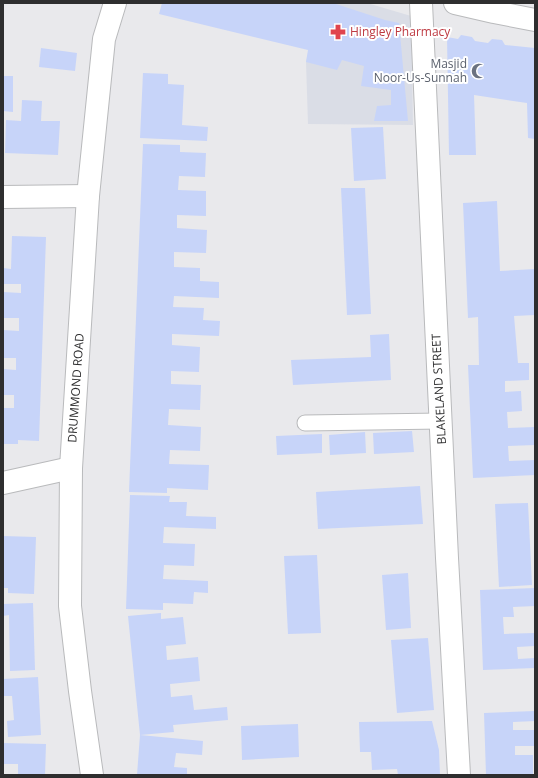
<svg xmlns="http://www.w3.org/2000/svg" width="538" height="778" font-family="'Open Sans',sans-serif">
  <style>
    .built { fill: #dadde6 }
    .building { fill: #c7d4f9 }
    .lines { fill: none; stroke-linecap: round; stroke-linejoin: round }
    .lane-casing { stroke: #b9babc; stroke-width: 17 }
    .street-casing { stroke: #b9babc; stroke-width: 24 }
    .secondary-casing { stroke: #b9babc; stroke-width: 24 }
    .lane { stroke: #fff; stroke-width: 15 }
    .street { stroke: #fff; stroke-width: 22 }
    .secondary { stroke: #fff; stroke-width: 22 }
    .labels { text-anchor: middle; stroke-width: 4; stroke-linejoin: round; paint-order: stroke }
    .health-label { font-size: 12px; fill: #be3a42; stroke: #fff; text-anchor: start }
    .worship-label { font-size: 12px; fill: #5b616d; stroke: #fff; text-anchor: end }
    .street-label { font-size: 12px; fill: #2e2e2f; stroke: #fff }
  </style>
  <rect width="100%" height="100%" fill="#e9e9ec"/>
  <polygon class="built" points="320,3 367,3 411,16 413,125 308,124 306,62"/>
  <g class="building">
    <polygon points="162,3 333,3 385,20 399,23 408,121 374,121 377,106 391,105 391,90 361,86 364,66 342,60 337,70 306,62 308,50 159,14"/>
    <polygon points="461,35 472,37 475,41 488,43 492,39 502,40 505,45 535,48 535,139 528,138 527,103 474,95 476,155 449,155 447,37 458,39"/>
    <polygon points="41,48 77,53 75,71 39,67"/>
    <polygon points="143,73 168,74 168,84 184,85 182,125 208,127 207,141 140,138"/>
    <polygon points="3,76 13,76 13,112 3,111"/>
    <polygon points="22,100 42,101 41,121 60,121 58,155 5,153 6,120 21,121"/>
    <polygon points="383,127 386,179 354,181 351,128"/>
    <polygon points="143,144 180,145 180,152 206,153 205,177 179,176 178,190 206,191 206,216 177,215 177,228 207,230 206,253 174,252 174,267 200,268 200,281 219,282 219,298 174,296 173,307 204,308 203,320 220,321 219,336 172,334 172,345 200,347 199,372 171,371 171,384 201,385 200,410 169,409 168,425 201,427 200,451 170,450 169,464 209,465 208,490 167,488 167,493 129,492"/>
    <polygon points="341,188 365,188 371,314 347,315"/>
    <polygon points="497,201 500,271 535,269 535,315 514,316 518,363 529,363 529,380 505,381 505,392 521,391 522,411 507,412 508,428 535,427 535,445 508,446 509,461 535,460 535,475 473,478 468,365 479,365 478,317 468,318 463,203"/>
    <polygon points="12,236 46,237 39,441 18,440 18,444 3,444 3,408 14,408 14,395 3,395 3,369 16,370 16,358 3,358 3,330 19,331 19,318 3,318 3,292 21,293 21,284 3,284 3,268 11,269"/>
    <polygon points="389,334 391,380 293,385 291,360 371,357 370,335"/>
    <polygon points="412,431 414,452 374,454 373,433"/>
    <polygon points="365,432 366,453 330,455 329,435"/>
    <polygon points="322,434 322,453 277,455 276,436"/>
    <polygon points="420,486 423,524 318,529 316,492"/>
    <polygon points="130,495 170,496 169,502 187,502 186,516 216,517 216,529 164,527 163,543 195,544 194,566 164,565 163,579 208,581 208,593 194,592 193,604 163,603 163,610 126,609"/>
    <polygon points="528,503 532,585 499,587 495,504"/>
    <polygon points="3,536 36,537 34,594 8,593 8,588 3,588"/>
    <polygon points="317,555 321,633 288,634 284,556"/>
    <polygon points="408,573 411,628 386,630 382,575"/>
    <polygon points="535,588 535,606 513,607 514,617 503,617 504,634 535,633 535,646 517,647 518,659 535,658 535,668 483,670 480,590"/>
    <polygon points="33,603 35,670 10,671 9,615 3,616 3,604"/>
    <polygon points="161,613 161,619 183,617 186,644 166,646 167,660 198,657 200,681 170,684 171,697 192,695 194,710 227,707 228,720 173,725 174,732 140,735 128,616"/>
    <polygon points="428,638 434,710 397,713 391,640"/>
    <polygon points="38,677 41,735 8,737 7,721 14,720 12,696 3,696 3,679"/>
    <polygon points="535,711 535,721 513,722 513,730 535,730 535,746 515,746 515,755 533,755 533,775 486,775 484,713"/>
    <polygon points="432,721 439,750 440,775 398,775 397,769 372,770 371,752 360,752 359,722"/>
    <polygon points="298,724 299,757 242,760 241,726"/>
    <polygon points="140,735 203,741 202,755 176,753 174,767 187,768 187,775 137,775"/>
    <polygon points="3,743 46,744 45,775 18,775 18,764 3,764"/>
  </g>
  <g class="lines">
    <defs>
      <polyline id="lane" points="305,423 441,421"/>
      <g id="street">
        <polyline points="421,3 447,558 459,775"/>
        <polyline points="3,197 88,196"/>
        <polyline points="3,483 71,468"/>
        <polyline points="92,775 80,691 70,606 71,468 88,196 104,39 115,3"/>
      </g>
      <polyline id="secondary" points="455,3 494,12 535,20"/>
    </defs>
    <use href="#lane" class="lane-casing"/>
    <use href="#street" class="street-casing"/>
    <use href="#secondary" class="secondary-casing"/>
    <use href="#lane" class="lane"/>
    <use href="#street" class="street"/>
    <use href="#secondary" class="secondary"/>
  </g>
  <defs>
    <symbol id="pharmacy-bare" viewBox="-9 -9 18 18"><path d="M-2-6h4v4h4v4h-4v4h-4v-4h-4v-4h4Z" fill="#e0444e" stroke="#fff" stroke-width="2.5" paint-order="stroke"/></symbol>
    <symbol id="mosque-bare" viewBox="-9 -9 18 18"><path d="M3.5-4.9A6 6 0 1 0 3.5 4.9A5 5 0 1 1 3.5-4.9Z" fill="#6b7280" stroke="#fff" stroke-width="2.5" paint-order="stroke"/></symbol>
  </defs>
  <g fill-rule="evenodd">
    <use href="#pharmacy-bare" x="327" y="21" width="22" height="22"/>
    <use href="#mosque-bare" x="468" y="60" width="22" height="22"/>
  </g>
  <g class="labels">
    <g class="health-label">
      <text x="350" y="36">Hingley Pharmacy</text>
    </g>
    <g class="worship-label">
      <text x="467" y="68">Masjid<tspan x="467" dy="14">Noor-Us-Sunnah</tspan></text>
    </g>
    <g class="street-label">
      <text transform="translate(76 388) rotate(-86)" y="4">DRUMMOND ROAD</text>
      <text transform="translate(439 389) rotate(-93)" y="4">BLAKELAND STREET</text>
    </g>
  </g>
  <rect width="538" height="778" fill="none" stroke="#2e2e2f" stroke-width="8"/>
</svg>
